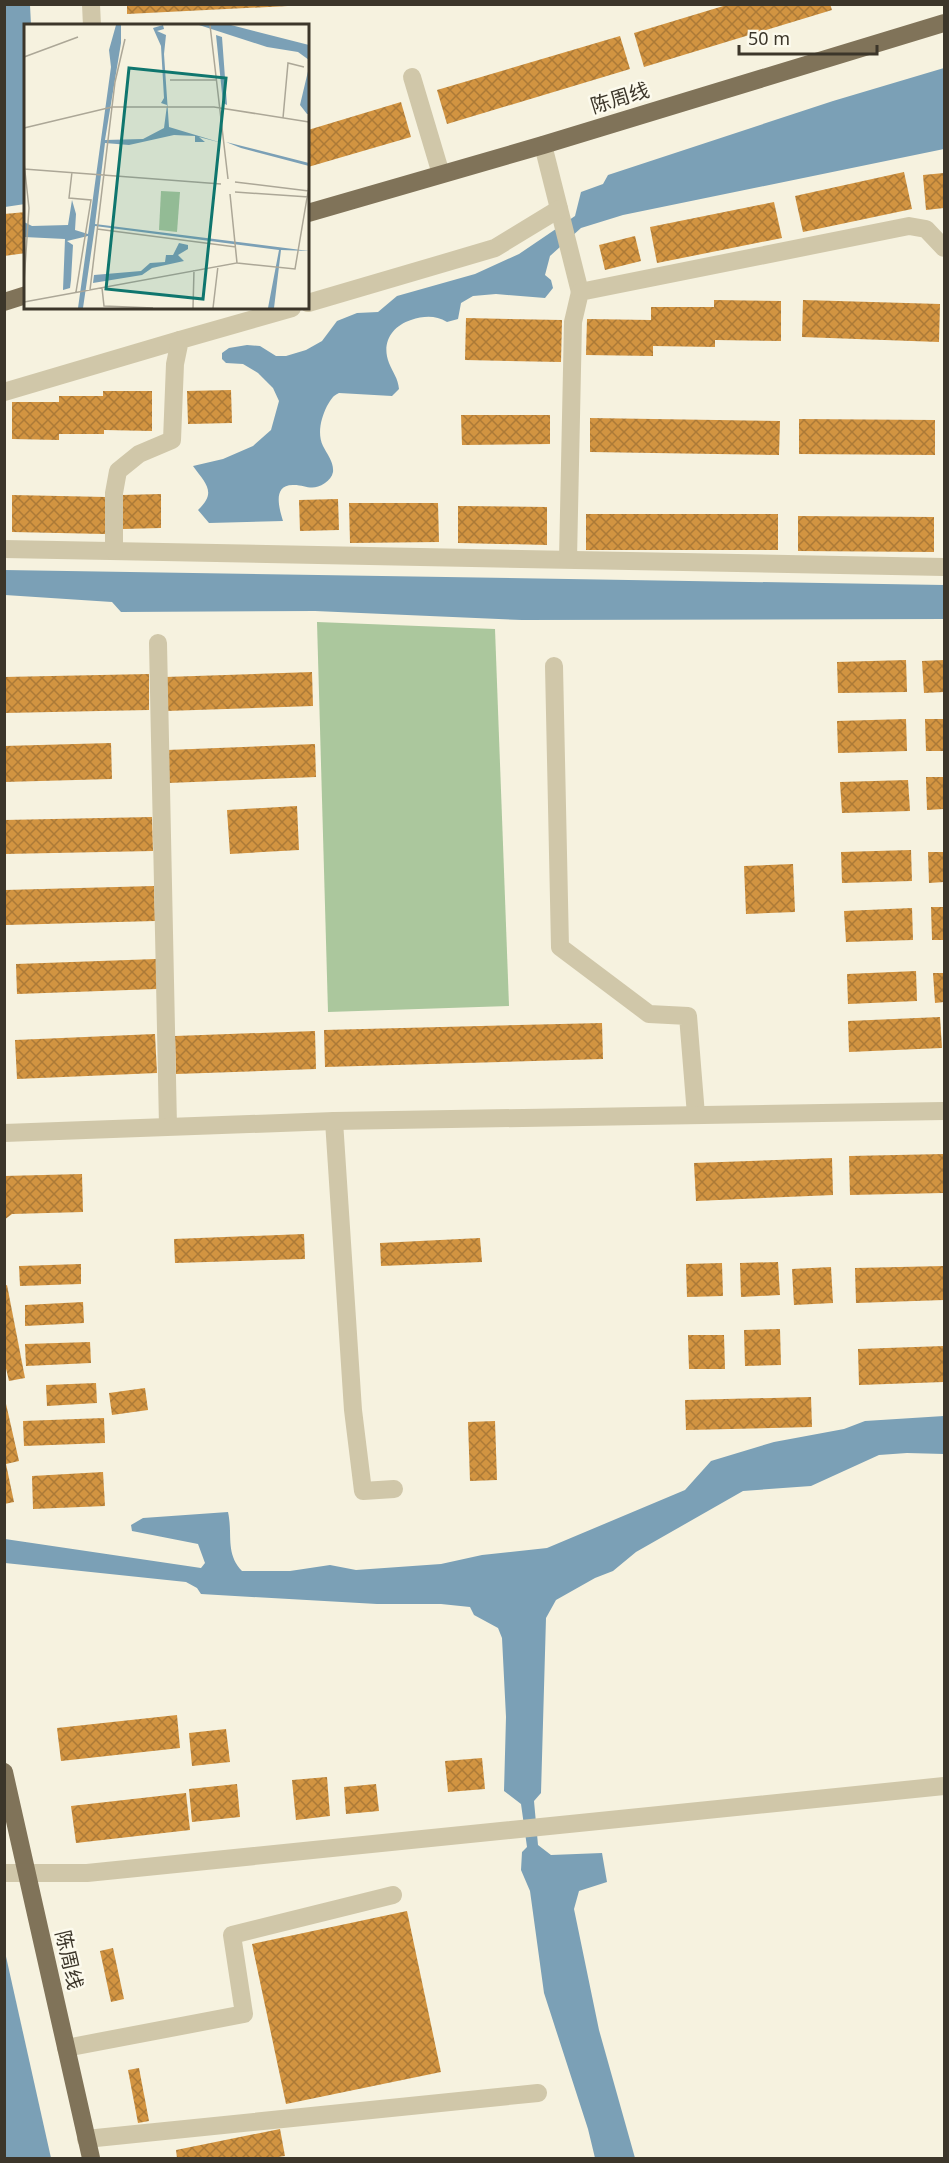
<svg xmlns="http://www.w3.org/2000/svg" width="949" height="2163" font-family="'Noto Sans','Noto Sans SC',sans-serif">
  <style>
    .pitch { fill: #abc79d }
    .water { fill: #7ba0b6 }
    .building { fill: url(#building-cross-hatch) }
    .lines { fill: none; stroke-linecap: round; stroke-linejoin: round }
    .minor { stroke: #d0c7a9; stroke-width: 18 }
    .major { stroke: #807359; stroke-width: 18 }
    .labels { text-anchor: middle; stroke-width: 5; stroke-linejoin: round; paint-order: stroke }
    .street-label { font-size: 20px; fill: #3c362a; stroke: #fcfaed }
    .inset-road { fill: none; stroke: #aca797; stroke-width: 1.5 }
    .view { fill: #0f766e; fill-opacity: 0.15; stroke: #0f766e; stroke-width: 3 }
    .inset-edge { fill: none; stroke: #3c362a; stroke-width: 3 }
  </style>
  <defs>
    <pattern id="building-cross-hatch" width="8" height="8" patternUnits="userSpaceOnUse" patternTransform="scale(1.5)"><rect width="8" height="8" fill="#d29441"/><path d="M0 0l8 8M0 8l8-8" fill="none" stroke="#ac7a37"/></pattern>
  </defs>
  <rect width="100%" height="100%" fill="#f6f2df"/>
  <polygon class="pitch" points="317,622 495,629 509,1006 328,1012"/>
  <g class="water">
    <polygon points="4,5 30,5 31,25 26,26 25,204 5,207"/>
    <path d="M944 68V149L623 215 581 228 550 256 545 275 551 280 553 288 545 298 496 294 473 296 461 303 458 319 447 322C435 315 424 316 411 320 392 326 381 343 389 363 393 373 398 378 399 389L392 396 339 393C332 396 331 400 327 406 321 418 317 434 323 446 327 454 334 462 333 472 332 477 329 480 325 483 312 492 306 485 294 485 272 484 279 508 283 521L209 523 198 510C217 492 206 484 193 466L223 459 253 446 271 430 279 401 273 388 258 373 243 364 226 363 222 359V353L229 348 247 345 260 346 276 356H286L306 350 322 341 337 321 357 313 378 312 397 296 475 274 519 254 575 216 581 192 603 184 608 175 833 101Z"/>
    <polygon points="4,570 944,585 944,619 522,620 315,611 121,612 112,602 5,595"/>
    <path d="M944 1416V1454L907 1453 879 1455 811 1486 743 1491 636 1552 613 1571 595 1578 556 1600 546 1618 541 1793 534 1801 538 1845 551 1855 602 1853 607 1882 579 1891 574 1909 599 2030 635 2158H595L588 2129 544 1993 530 1891 521 1870 522 1852 527 1847 521 1804 504 1791 506 1717 502 1638 498 1628 474 1615 470 1607 441 1604H377L201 1594 197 1588 186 1582 5 1563V1539L201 1568 205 1563 198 1544 132 1531 131 1525 143 1518 228 1512C233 1535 225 1553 242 1571H290L330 1565 356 1570 441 1564 482 1555 547 1548 685 1490 711 1461 774 1442 844 1429 865 1421Z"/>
    <polygon points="5,1952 51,2158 5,2158"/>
  </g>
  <g class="building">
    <polygon points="127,4 288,4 288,6 127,14"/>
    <polygon points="730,4 830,4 832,10 644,67 634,33"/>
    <polygon points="620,36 630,69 447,124 437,90"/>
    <polygon points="401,102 411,137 308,167 308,130"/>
    <polygon points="904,172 912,209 803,232 795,196"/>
    <polygon points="944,173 944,208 926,210 923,175"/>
    <polygon points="774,202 782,238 657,263 650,227"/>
    <polygon points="26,212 26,253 4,256 4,214"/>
    <polygon points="635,236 641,261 605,270 599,245"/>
    <polygon points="714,300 781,301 781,341 715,340 715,347 653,346 653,356 586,355 587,319 651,320 651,307 714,307"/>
    <polygon points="803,300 940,304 939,342 802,337"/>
    <polygon points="466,318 562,320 561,362 465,360"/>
    <polygon points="231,390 232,423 188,424 187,391"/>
    <polygon points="103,391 152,391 152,431 104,430 104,434 59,434 59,440 12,439 12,402 59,402 59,396 103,396"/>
    <polygon points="461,415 550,415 550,444 462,445"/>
    <polygon points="590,418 780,421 779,455 590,452"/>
    <polygon points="799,419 935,420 935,455 799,454"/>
    <polygon points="161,494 161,528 123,529 122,495"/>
    <polygon points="12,495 106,497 105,534 12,532"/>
    <polygon points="338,499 339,530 300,531 299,500"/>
    <polygon points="349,503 438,503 439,542 350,543"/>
    <polygon points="458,506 547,507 547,545 458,543"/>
    <rect x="586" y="514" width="192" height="36"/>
    <polygon points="798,516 934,517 934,552 798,551"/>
    <polygon points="906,660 907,692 838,693 837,662"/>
    <polygon points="944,660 944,692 924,693 922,661"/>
    <polygon points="312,672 313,706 166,711 165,677"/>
    <polygon points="149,674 149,710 4,713 4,677"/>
    <polygon points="906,719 907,751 838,753 837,721"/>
    <polygon points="925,719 944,719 944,751 926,751"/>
    <polygon points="111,743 112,779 4,782 4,746"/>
    <polygon points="315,744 316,777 168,783 167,750"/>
    <polygon points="926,777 944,777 944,809 927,810"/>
    <polygon points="908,780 910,811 842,813 840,782"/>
    <polygon points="297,806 299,850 230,854 227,810"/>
    <polygon points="152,817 153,851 4,854 4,820"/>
    <polygon points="911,850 912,881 842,883 841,852"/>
    <polygon points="928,852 944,852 944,882 929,883"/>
    <polygon points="793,864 795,912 746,914 744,866"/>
    <polygon points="154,886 155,921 6,925 5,890"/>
    <polygon points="931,907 944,907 944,940 932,940"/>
    <polygon points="912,908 913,940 846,942 844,911"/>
    <polygon points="156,959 157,989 17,994 16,964"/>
    <polygon points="916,971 917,1001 848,1004 847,974"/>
    <polygon points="933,973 944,973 944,1002 935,1003"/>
    <polygon points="940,1017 942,1048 849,1052 848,1021"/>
    <polygon points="602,1023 603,1059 325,1067 324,1030"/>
    <polygon points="315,1031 316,1069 176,1074 175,1036"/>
    <polygon points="155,1034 157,1073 17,1079 15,1040"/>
    <polygon points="944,1154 944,1193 850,1195 849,1156"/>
    <polygon points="832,1158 833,1195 696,1201 694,1163"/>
    <polygon points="82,1174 83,1212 12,1214 4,1220 4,1176"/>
    <polygon points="304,1234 305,1259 175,1263 174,1239"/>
    <polygon points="480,1238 482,1262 381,1266 380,1243"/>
    <polygon points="778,1262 780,1295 741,1297 740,1263"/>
    <polygon points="722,1263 723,1296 687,1297 686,1264"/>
    <polygon points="81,1264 81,1284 20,1286 19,1266"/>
    <polygon points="944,1266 944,1300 856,1303 855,1268"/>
    <polygon points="831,1267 833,1303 794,1305 792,1269"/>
    <polygon points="7,1285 25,1378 9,1381 4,1360 4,1286"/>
    <polygon points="83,1302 84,1323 25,1326 25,1305"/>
    <polygon points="780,1329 781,1365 745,1366 744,1330"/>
    <polygon points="688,1335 724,1335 725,1369 689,1369"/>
    <polygon points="90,1342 91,1363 26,1366 25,1344"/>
    <polygon points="944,1346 944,1382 859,1385 858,1349"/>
    <polygon points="96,1383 97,1403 47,1406 46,1385"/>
    <polygon points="145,1388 148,1410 112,1415 109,1393"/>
    <polygon points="4,1395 19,1461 6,1464 14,1502 4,1504"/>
    <polygon points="811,1397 812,1427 686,1430 685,1400"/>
    <polygon points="104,1418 105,1443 24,1446 23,1421"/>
    <polygon points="495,1421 497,1480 470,1481 468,1422"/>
    <polygon points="103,1472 105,1506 33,1509 32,1476"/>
    <polygon points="177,1715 180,1748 61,1761 57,1728"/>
    <polygon points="226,1729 230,1762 192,1766 189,1733"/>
    <polygon points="482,1758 485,1789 448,1792 445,1761"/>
    <polygon points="327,1777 330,1816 296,1820 292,1780"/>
    <polygon points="237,1784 240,1817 192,1822 189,1789"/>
    <polygon points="376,1784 379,1811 346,1814 344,1787"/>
    <polygon points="186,1793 190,1830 76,1843 71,1806"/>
    <polygon points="407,1911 441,2072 286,2104 252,1944"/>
    <polygon points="113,1948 124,1999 111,2002 100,1951"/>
    <polygon points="139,2068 149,2121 138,2123 128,2070"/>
    <polygon points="280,2129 285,2156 271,2158 177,2158 176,2150"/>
  </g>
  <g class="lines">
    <g class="minor">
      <polyline points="91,4 92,26"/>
      <polyline points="412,77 441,174"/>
      <polyline points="543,145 580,292"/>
      <polyline points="308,303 495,248 559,209"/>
      <polyline points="4,392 180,340"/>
      <polyline points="4,549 944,567"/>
      <polyline points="114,551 114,493 118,471 139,454 172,440 175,364 180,340 292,308"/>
      <polyline points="568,559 573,322 580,292 909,226 926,229 944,248"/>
      <polyline points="158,643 168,1126"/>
      <polyline points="554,666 560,947 649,1014 688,1016 696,1115"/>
      <polyline points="334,1121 353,1410 363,1491 394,1489"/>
      <polyline points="4,1133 334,1121 944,1111"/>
      <polyline points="4,1873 87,1873 944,1786"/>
      <polyline points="66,2048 244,2014 232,1935 393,1895"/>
      <polyline points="86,2139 538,2093"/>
    </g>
    <g class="major">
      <polyline points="308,213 543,145 944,23"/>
      <polyline points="4,302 26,295"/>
      <polyline points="4,1772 91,2158"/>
    </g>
  </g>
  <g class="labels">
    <g class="street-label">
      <text transform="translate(620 98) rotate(-17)" y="7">陈周线</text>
      <text transform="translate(69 1960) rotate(77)" y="7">陈周线</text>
    </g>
  </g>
  <g transform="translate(24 24)">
    <rect width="285" height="285" fill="#f6f2df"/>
    <path d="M137 167 156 168 153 208 135 206Z" fill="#abc79d"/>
    <path d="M92 1H97V19L81 116 119 115 140 104 143 81 137 79 140 74 137 22 129 4 139 1 140 5 133 7 142 11 140 30 145 103 198 119 175 113 181 118H171V112L150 111 105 121 81 119 71 200 285 227 257 226 250 284H244L255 226 71 202 59 284H54L64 212 43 217 49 221 47 256 46 264 39 266 41 215 0 213V198L8 202 44 201 48 176 52 190 51 206 64 210 87 43 85 26ZM175 1H207L285 21V36L274 28 243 23ZM192 11 198 13 203 81 199 79ZM285 43V90H283L276 81ZM202 118 285 139V142L217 124ZM155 219 164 221V225L154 231 160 237 128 244 118 251 69 259 70 251 117 247 126 239 141 238 142 231H149Z" fill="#7ba0b6"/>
    <path class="inset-road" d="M186 1 204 155M0 33 54 13M146 56H193M259 94 264 39 280 43M0 104 88 83H190L285 98M0 139 5 184 0 258M0 145 197 160M48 148 45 174 67 176 52 268M211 158 285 167M211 168 285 173M73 205 212 223M213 239 271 245 285 162M78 264 80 282 129 284M66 266 91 58 101 15M0 278 213 239 206 170M169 284 170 246M189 284 194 242"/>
    <path class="view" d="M105 44 202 54 179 275 82 265Z"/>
    <rect width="285" height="285" class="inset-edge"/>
  </g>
  <rect width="949" height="2163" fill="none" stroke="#3c362a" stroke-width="12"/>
  <path d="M739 45v9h138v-9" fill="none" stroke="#3c362a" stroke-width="3"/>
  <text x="748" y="45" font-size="18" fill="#3c362a" stroke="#fcfaed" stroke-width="4.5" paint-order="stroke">50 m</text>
</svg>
